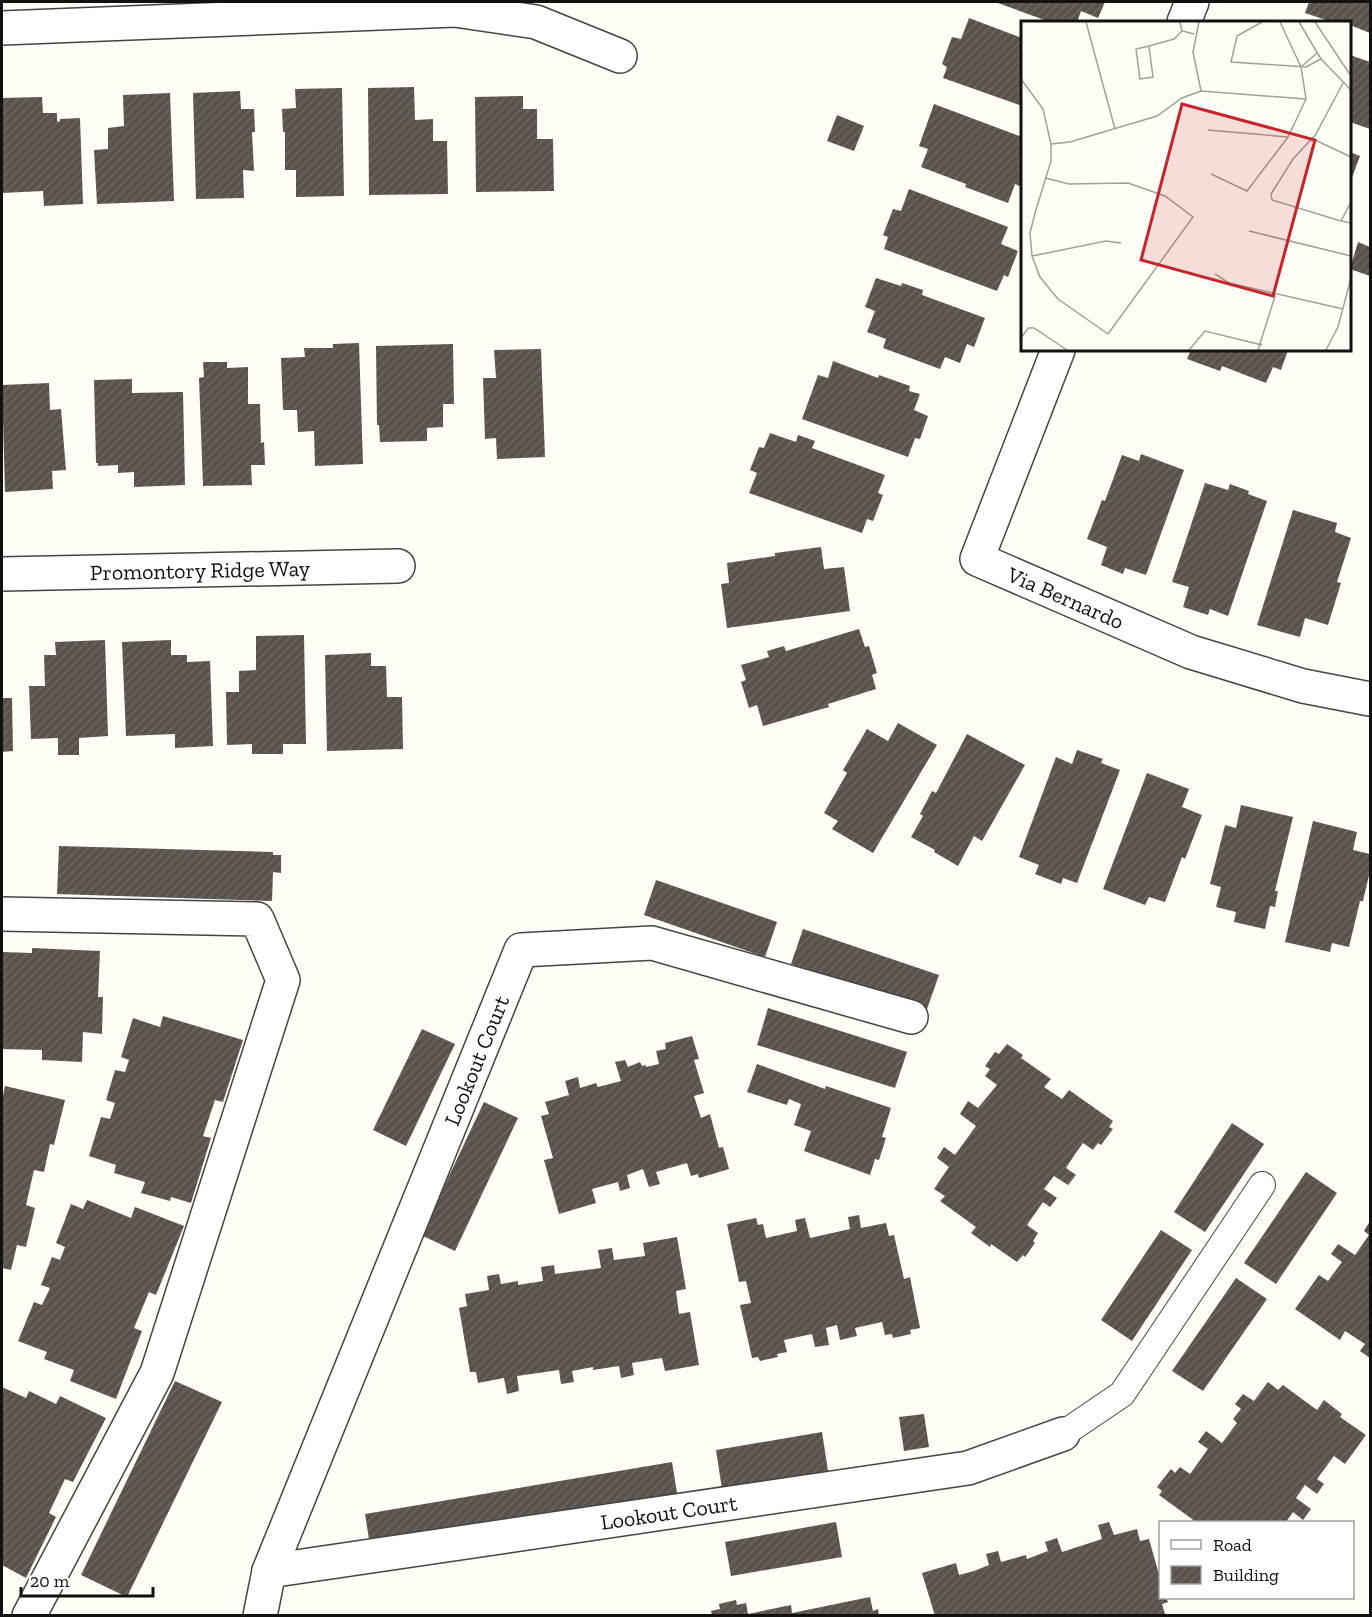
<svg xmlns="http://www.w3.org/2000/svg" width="1372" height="1617" font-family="'Zilla Slab',serif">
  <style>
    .building { fill: url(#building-hatch) }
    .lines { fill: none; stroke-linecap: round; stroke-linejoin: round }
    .lane-casing { stroke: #444; stroke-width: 28 }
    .street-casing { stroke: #444; stroke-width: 36 }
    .lane { stroke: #fff; stroke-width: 26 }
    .street { stroke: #fff; stroke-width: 33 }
    .labels { text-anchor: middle; stroke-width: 6; stroke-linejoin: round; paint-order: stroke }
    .street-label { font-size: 22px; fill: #111; stroke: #fff }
    .inset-road { fill: none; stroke: #a09f9a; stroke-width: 1.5 }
    .view { fill: #c4262e; fill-opacity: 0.15; stroke: #c4262e; stroke-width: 3 }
    .inset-edge { fill: none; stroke: #111; stroke-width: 3 }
  </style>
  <defs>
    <pattern id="building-hatch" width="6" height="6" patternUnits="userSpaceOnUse" patternTransform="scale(1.5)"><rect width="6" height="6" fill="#5a524d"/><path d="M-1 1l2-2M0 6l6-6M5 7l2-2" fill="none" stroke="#6d6662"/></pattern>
  </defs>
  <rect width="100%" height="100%" fill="#fffdf5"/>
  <g class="building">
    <polygon points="995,2 1105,2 1098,18 1081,11 1077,22 1050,22"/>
    <polygon points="1309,2 1370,2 1370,33 1350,25 1350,22 1332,22 1305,13"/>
    <polygon points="969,18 1022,38 1022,106 943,78 947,67 942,64 952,37 961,39"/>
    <polygon points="1350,55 1370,62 1370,129 1350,122"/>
    <polygon points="414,87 415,120 433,119 433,141 447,141 448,194 369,195 368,88"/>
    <polygon points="342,88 344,196 296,197 296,170 285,170 285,132 283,132 282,109 296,108 295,89"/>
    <polygon points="240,91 241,109 254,109 255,132 252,132 254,171 243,170 244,198 196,199 193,93"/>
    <polygon points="170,93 174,201 97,204 94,150 108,149 108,128 124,126 123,95"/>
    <polygon points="523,96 523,109 537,109 537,139 553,139 554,191 476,192 475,97"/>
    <polygon points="42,97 43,113 57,113 57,122 60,121 60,119 80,118 83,204 44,206 43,191 2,193 2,98"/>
    <polygon points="934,104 1022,137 1022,187 1015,184 1008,203 965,187 966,184 921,167 928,149 919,146"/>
    <polygon points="837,115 864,126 854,151 827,141"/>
    <polygon points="1350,152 1360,156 1350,183"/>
    <polygon points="909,189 1008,227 1001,244 1018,251 1008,277 1004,275 997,291 884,249 888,237 883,235 893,209 901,211"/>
    <polygon points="1358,242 1370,247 1370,276 1350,269"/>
    <polygon points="876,278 901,286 902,283 923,290 922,295 985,318 974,347 967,344 960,363 945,357 940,369 883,348 886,339 867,332 875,311 865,307"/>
    <polygon points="359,343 363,464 315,466 314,431 298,432 297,410 283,410 281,358 305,357 304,348 333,348 333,344"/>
    <polygon points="453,344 454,404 443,404 443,427 427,428 427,441 380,442 379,425 377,425 376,346"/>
    <polygon points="541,349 545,457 497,459 496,438 485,439 483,378 496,378 494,350"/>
    <polygon points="1191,350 1288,350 1281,370 1273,367 1266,383 1222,366 1220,371 1187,359"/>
    <polygon points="833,361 878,378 879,375 910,386 909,391 920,394 914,410 928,416 920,439 915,438 908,457 802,419 818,375 828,378"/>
    <polygon points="203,362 227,362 227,368 248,367 248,404 260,404 261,443 264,442 265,465 251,465 252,485 203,486 199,378 204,377"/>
    <polygon points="132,379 132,393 183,392 185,485 134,487 134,472 118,473 118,465 98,466 98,463 96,463 94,380"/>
    <polygon points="49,383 50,410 61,409 66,470 52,471 53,489 5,492 2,385"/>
    <polygon points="770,433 796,442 798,435 815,441 812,448 885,475 878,493 883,495 873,521 867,519 862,533 749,493 757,473 750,470 759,447 764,448"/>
    <polygon points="1141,454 1184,470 1146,575 1125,568 1123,574 1101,565 1107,547 1087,539 1102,500 1105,501 1122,455 1139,461"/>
    <polygon points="1205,483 1228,490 1230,484 1249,491 1248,494 1267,501 1228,616 1210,609 1208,615 1183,607 1189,587 1172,582"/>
    <polygon points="1293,510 1337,523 1335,532 1351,538 1337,582 1341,583 1328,625 1305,618 1300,637 1257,625"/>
    <polygon points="821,547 824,569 844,567 850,611 727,628 721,584 729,583 727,563 775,556 775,553"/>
    <polygon points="859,629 865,647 869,646 877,673 872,675 876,689 828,704 829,707 763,726 757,705 749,708 741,682 746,680 741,665 769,657 767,651 784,646 786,651"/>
    <polygon points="304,635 306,744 283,744 283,754 252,754 252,744 227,745 226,692 239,692 239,671 256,670 256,636"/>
    <polygon points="105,640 108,736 79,738 79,755 58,755 58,738 31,739 29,686 45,686 44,655 56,655 55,642"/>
    <polygon points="171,640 171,655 187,655 187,662 210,661 213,746 175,748 175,734 126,736 122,642"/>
    <polygon points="371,653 371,666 386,666 387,697 402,697 403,749 327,751 325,655"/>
    <polygon points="2,698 12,698 13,751 2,752"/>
    <polygon points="898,723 937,745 873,853 832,829 838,821 824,813 847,773 843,770 867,729 888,741"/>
    <polygon points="967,734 1025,765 982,841 974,836 958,866 934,852 935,850 911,837 923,816 920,814 932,791 936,793"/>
    <polygon points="1077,750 1103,759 1101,763 1120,770 1077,883 1063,878 1061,884 1035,874 1039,865 1019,857 1056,757 1072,764"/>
    <polygon points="1147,773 1189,789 1182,807 1202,815 1185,859 1182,857 1165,902 1149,897 1145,905 1103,889"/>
    <polygon points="1241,805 1293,817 1275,891 1278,891 1275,907 1270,906 1265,929 1234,922 1236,912 1216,907 1221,887 1210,884 1225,825 1236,828"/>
    <polygon points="1313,821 1357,832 1353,850 1370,854 1370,871 1363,901 1360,901 1349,947 1332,943 1330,952 1285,942"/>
    <polygon points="59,846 273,852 273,855 281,855 281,873 273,872 272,901 57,894"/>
    <polygon points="656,880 777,922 765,957 644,915"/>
    <polygon points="803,929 939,975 927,1009 791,964"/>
    <polygon points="32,948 100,951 98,997 103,997 102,1034 83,1032 82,1062 42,1060 42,1050 2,1049 2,952 32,953"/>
    <polygon points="768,1008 907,1052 895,1088 757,1045"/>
    <polygon points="163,1016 243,1040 223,1102 215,1100 203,1136 211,1138 191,1203 171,1197 170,1201 141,1193 145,1182 114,1173 116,1165 89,1156 101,1117 110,1119 115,1103 106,1100 115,1070 125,1072 129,1060 121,1057 133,1018 160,1027"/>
    <polygon points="422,1029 455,1044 406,1146 373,1130"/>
    <polygon points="692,1036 699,1059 694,1060 704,1093 694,1096 701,1118 710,1114 719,1148 723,1147 729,1169 699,1178 698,1174 691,1176 687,1163 656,1172 660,1184 649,1187 643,1169 627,1175 630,1188 620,1191 618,1182 592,1189 596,1203 559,1214 544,1160 553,1158 541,1116 549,1114 545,1102 569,1095 565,1081 578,1077 580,1088 596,1083 598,1087 621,1081 615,1062 625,1060 628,1067 640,1062 642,1066 646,1065 646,1067 659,1064 656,1051 666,1049 665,1043"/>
    <polygon points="1007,1044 1023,1055 1021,1058 1051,1079 1044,1087 1062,1099 1069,1090 1113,1121 1109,1127 1113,1129 1101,1145 1098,1143 1093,1150 1083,1143 1075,1154 1066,1168 1076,1175 1068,1185 1054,1176 1044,1189 1057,1198 1050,1207 1043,1202 1027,1225 1038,1233 1033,1241 1035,1243 1025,1257 1023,1255 1017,1262 991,1244 990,1247 971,1233 976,1227 940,1201 945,1196 934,1189 949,1167 937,1158 944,1147 955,1155 976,1126 960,1114 968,1101 978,1108 997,1085 985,1076 990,1069 985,1066 995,1052 999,1054"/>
    <polygon points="757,1064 825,1089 826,1086 891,1108 882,1137 886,1138 879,1160 875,1159 870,1175 804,1151 811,1131 794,1125 801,1104 789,1099 787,1105 747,1092"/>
    <polygon points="5,1086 65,1100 54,1145 50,1144 44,1172 34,1170 26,1205 35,1208 26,1247 17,1245 11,1270 2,1268 2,1100"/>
    <polygon points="484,1102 518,1118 455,1251 421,1235"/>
    <polygon points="1232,1123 1264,1144 1205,1232 1174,1212"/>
    <polygon points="1306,1172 1337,1193 1276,1284 1244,1263"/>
    <polygon points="87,1200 131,1218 135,1207 184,1226 156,1295 149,1292 134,1328 142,1331 116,1399 70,1381 74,1370 44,1359 47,1352 18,1341 34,1302 42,1305 50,1288 41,1285 52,1257 60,1260 65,1247 56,1243 71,1204 83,1209"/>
    <polygon points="859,1215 861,1228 886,1223 889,1236 894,1235 904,1279 910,1277 920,1328 910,1330 911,1334 893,1338 892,1334 885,1335 882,1322 855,1328 857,1336 840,1340 837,1325 826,1328 829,1345 815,1347 812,1334 784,1340 787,1352 777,1354 778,1357 760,1361 758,1357 752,1358 740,1305 751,1303 746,1281 739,1282 727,1224 756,1218 758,1225 763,1224 766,1238 797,1231 795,1220 805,1218 810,1238 850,1229 848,1217"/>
    <polygon points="1370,1221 1370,1358 1360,1351 1365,1344 1345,1331 1340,1340 1295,1309 1319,1275 1328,1281 1342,1262 1331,1254 1338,1244 1355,1255 1369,1235 1364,1231"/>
    <polygon points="1161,1230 1192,1250 1132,1341 1101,1320"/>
    <polygon points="677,1237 686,1289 676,1291 679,1314 690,1312 699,1365 665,1371 662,1358 632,1363 634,1375 621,1378 619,1366 593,1370 593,1367 572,1371 574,1382 561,1384 559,1370 517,1376 519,1391 507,1394 504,1378 478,1383 476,1372 470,1372 459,1308 467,1306 465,1294 489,1290 487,1276 499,1274 501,1284 518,1281 518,1285 543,1281 541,1267 554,1265 555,1274 601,1268 598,1250 612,1248 614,1260 645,1256 643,1243"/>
    <polygon points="1236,1278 1267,1299 1203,1391 1172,1371"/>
    <polygon points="175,1381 222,1402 127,1597 81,1575"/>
    <polygon points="1268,1382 1278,1390 1283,1385 1317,1410 1324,1400 1342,1414 1340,1417 1366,1435 1345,1464 1334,1456 1317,1479 1324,1484 1317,1494 1305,1485 1296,1498 1311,1509 1303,1520 1293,1512 1286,1522 1196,1522 1159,1495 1162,1491 1157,1487 1171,1469 1175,1473 1180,1467 1190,1474 1208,1449 1198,1442 1206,1431 1222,1443 1237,1423 1233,1419 1241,1409 1235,1404 1243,1394 1254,1401"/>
    <polygon points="2,1387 26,1398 29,1391 56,1404 60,1396 106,1418 73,1482 65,1479 49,1513 56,1517 26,1578 2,1565"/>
    <polygon points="924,1414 929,1447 904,1451 899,1417"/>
    <polygon points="822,1432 828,1471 722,1489 716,1450"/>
    <polygon points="672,1462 678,1499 371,1552 365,1514"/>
    <polygon points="836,1522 842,1557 731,1576 725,1542"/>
    <polygon points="1109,1522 1114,1535 1137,1529 1140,1541 1149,1539 1160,1578 1160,1598 1166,1598 1168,1602 1162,1604 1165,1614 1159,1616 935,1616 922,1573 956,1563 959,1575 974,1571 989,1565 986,1554 998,1551 1001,1562 1026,1555 1027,1559 1048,1551 1045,1542 1057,1538 1062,1552 1102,1539 1098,1525"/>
    <polygon points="870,1597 873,1611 878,1609 879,1616 712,1616 711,1611 720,1609 719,1604 736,1600 737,1605 746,1603 748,1614 791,1605 792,1613"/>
  </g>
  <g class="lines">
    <defs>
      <polyline id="lane" points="1063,1434 1122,1394 1262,1185"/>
      <g id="street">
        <polyline points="1184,22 1192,2"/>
        <polyline points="2,28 455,10 536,22 620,56"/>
        <path id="s1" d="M1058 350 977 559 1191 652 1303 686 1370 699"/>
        <path id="s2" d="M2 574 398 566"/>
        <polyline points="2,914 257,919 283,980 157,1373 29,1616"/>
        <path id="s3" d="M269 1571 968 1468 1063 1434"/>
        <path id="s4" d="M260 1616 269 1571 521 950 652 943 911 1017"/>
      </g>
    </defs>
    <use href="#lane" class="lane-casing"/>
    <use href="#street" class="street-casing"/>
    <use href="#lane" class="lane"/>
    <use href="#street" class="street"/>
  </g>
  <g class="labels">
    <g class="street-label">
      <text dy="8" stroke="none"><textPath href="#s2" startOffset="198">Promontory Ridge Way</textPath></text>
      <text dy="8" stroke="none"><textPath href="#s1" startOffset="321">Via Bernardo</textPath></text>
      <text dy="8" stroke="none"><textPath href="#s4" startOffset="597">Lookout Court</textPath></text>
      <text dy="8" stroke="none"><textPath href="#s3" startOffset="404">Lookout Court</textPath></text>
    </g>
  </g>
  <g transform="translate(1021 21)">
    <rect width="330" height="330" fill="#fffdf5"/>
    <path class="inset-road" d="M65 1 94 108M159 1 161 10 173 13M178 1 172 31 180 70M241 1 216 15 210 41 285 46 300 38M278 1 300 38 330 69M294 1 330 55M128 25 132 56 119 58 115 28 128 25 153 18 161 10M280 46 296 32M0 58 22 88 30 123V140L14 192 9 212 11 235 19 256 37 278 87 313 172 196 144 175 107 162 48 163 24 157M187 109 267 116M292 118 330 136M30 123 49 121 136 95 161 77 180 70 285 78M190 153 226 170 267 116 285 78 280 46 259 1M330 181 320 200 330 202M320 200 251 179 250 173 272 138 295 113 322 62M228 210 330 235M11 235 85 220 100 222M194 253 208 262 322 288M0 317 7 307H13L46 329M168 329 184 310 241 324M237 329 255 272M305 329 317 306 330 257"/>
    <path class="view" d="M161 83 294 119 252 275 120 239Z"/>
    <rect width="330" height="330" class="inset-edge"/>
  </g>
  <rect width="1372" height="1617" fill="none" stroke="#111111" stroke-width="6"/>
  <rect x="1159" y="1521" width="195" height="78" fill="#ffffff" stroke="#a0a0a0" stroke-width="1.5"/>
  <rect x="1171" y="1540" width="30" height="9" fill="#ffffff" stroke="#a0a0a0" stroke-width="1.5"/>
  <text x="1213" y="1551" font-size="18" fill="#111111">Road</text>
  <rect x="1171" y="1566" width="30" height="18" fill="url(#building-hatch)" stroke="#a0a0a0" stroke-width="1.5"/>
  <text x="1213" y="1581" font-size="18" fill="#111111">Building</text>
  <path d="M21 1587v9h132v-9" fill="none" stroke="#111111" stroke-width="3"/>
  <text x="30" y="1587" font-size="18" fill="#111111" stroke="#ffffff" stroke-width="4.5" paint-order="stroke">20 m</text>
</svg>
